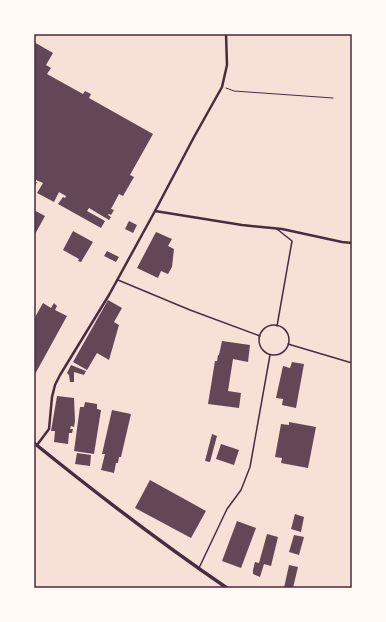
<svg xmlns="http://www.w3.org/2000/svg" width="386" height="622" font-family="'Times New Roman',serif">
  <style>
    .building { fill: #644757 }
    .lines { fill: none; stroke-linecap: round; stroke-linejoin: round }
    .path { stroke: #4a2c40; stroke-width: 1 }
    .service { stroke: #4a2c40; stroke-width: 1.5 }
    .minor { stroke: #4a2c40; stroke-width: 2.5 }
    .secondary { stroke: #4a2c40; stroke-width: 3.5 }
    .neatline { fill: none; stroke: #4a2c40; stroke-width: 1.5 }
  </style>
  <rect width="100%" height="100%" fill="#f7e1d7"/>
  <g class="building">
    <polygon points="34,42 53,53 46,65 51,68 47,74 83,94 85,91 91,94 89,98 153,134 130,175 134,177 123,196 119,194 111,209 114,210 111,215 109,214 108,215 111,217 109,220 89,208 87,211 105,221 101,228 58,204 63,197 65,198 66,196 59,192 54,202 37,193 43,183 36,180 35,182 37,182 34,188"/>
    <polygon points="34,210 45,216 34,236"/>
    <polygon points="129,221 137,225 133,233 125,229"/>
    <polygon points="73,231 93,242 81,262 78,261 79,259 63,250"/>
    <polygon points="156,232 172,239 168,246 174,249 172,267 168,274 161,271 158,278 137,268"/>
    <polygon points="107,251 119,257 116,262 104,256"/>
    <polygon points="108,300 122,308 114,322 119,325 109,360 97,353 87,370 73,362"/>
    <polygon points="43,303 51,308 54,303 57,306 55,310 67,316 34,376 34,319"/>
    <polygon points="222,341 250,345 248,362 233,359 228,391 241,393 239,408 208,404 215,361 217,361 218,355 219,355"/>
    <polygon points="292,362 304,364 296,408 282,405 283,399 276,398 283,366 290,368"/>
    <polygon points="71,365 86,371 84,375 74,372 74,382 70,382 69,375 67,373"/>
    <polygon points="57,396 74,398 75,421 74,427 71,426 70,429 73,429 72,433 69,433 68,444 54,442 55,431 51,431"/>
    <polygon points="85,402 97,404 97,409 101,410 94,454 74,451 80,407 84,407"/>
    <polygon points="112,410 131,414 121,457 119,457 118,463 116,463 114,473 101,470 105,454 102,454"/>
    <polygon points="289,422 316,427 308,468 281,463 282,458 275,457 281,424 289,425"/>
    <polygon points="212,434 217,436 210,462 205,461"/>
    <polygon points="221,444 239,450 234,465 216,459"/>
    <polygon points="77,453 91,455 90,466 75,464"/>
    <polygon points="150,480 206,511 191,538 135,508"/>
    <polygon points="295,514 304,517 301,532 291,529"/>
    <polygon points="237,521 256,528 241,568 222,561"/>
    <polygon points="267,534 278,537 271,566 264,564 260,577 253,574 253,570 255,562 259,563"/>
    <polygon points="294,535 304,537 299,555 289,552"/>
    <polygon points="289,565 298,567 293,588 284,588"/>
  </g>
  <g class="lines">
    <polyline class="path" points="226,88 234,91 333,98"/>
    <g class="service">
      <polyline points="277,229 292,241 277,326"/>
      <polyline points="118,280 190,310 260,336"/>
      <circle cx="274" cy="340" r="15"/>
      <polyline points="288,344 352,363"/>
      <polyline points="199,568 227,509 241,490 250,467 270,355"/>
    </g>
    <g class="minor">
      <polyline points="155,211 194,137 222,87 227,65 226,34"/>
      <polyline points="37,445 49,429 52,397 55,385 60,375 109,295 155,211 242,225 282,229 342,242 352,243"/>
    </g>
    <path class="secondary" d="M34 443C97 494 161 543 227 588"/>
  </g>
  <rect width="386" height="622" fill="none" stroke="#fffaf5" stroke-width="70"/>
  <rect x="35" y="35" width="316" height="552" class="neatline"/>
</svg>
